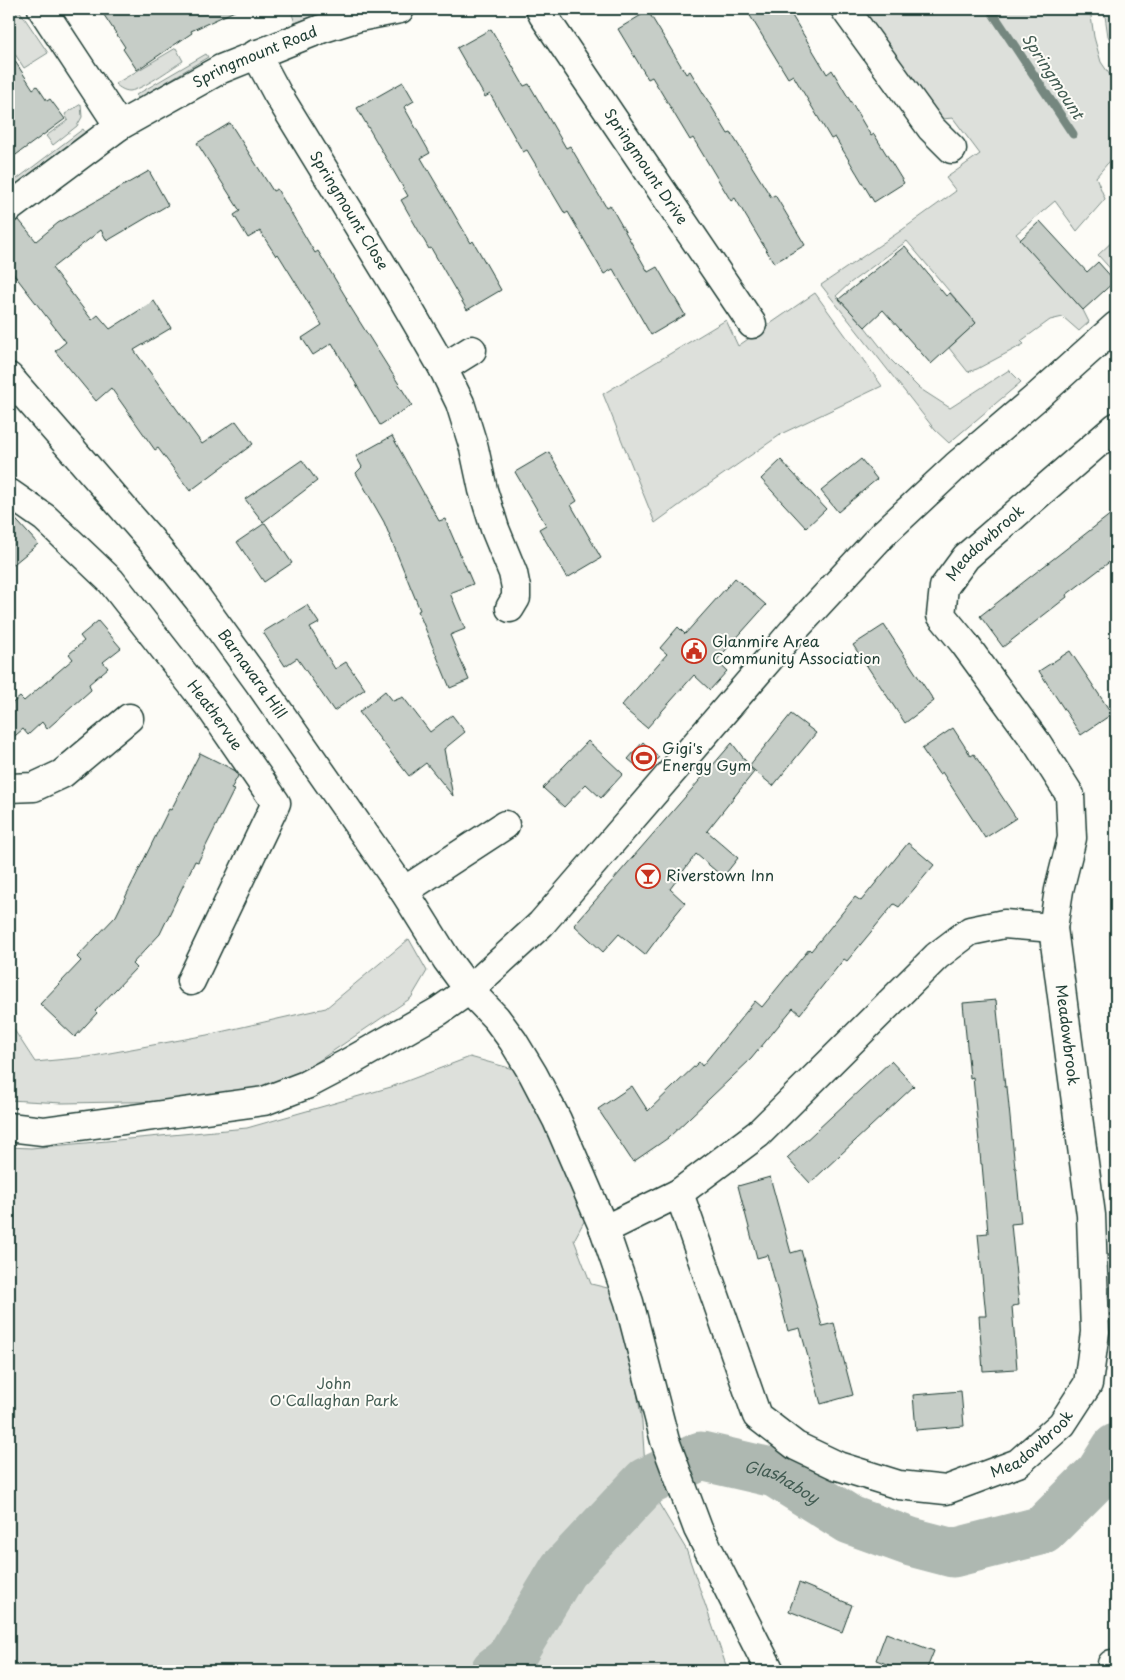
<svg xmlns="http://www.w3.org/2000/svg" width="1125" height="1680" font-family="'Playpen Sans',sans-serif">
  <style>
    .green { fill: #dde0db; stroke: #7e8e88 }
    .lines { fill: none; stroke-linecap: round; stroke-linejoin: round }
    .stream { stroke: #75877f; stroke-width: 9 }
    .river { stroke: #aeb8b1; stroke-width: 49 }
    .building { fill: #c6cdc7; stroke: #1f3d34 }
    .minor-casing { stroke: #1f3d34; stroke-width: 31 }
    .major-casing { stroke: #1f3d34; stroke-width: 31 }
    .minor { stroke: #fdfcf7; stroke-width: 28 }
    .major { stroke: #fdfcf7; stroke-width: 28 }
    .labels { text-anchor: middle; stroke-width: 4; stroke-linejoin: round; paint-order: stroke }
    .street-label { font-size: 15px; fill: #1f3d34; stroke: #fdfcf7 }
    .poi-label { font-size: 15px; fill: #1f3d34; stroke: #fdfcf7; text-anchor: start }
    .park-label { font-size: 15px; fill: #455e55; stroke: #fdfcf7 }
    .water-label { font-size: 16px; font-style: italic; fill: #435c53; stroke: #fdfcf7 }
  </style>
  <rect width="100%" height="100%" fill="#fdfcf7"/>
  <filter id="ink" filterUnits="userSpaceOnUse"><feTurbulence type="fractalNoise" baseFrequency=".02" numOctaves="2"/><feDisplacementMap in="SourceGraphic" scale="10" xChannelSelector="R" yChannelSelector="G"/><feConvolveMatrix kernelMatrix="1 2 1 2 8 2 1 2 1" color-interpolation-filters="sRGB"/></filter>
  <g filter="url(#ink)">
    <g class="green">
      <polygon points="294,9 332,9 295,23 291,11"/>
      <polygon points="861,9 1090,9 1094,37 1101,62 1116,84 1116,156 1107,164 1096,177 1105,199 1077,231 1055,201 1016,234 1083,310 1089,322 1079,331 1063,317 1050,320 1021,341 1024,344 977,369 968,372 949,348 976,323 907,241 850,283 836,296 865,327 890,359 919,388 950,408 1009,370 1021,382 949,443 935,430 821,285 899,232 956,191 946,178 980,154 953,118 942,119"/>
      <polygon points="1104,9 1116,9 1116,50 1108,36"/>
      <polygon points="19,10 48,53 24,68 9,45 9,18"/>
      <path d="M176 48 183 61C170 69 143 89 130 91 124 91 120 88 115 84Z"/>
      <polygon points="206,54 208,57 138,99 136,95"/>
      <polygon points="81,104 82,117 77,126 53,145 46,136 68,120 65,114"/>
      <polygon points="83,129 85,132 9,190 9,185"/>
      <polygon points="1116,238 1116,275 1098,255"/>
      <polygon points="815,293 882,386 783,433 692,496 655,523 603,394 726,320 738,346"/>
      <polygon points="409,939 427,971 411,998 311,1066 276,1083 249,1091 186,1101 62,1103 9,1100 9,1022 35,1062 88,1057 207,1035 326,1008"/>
      <polygon points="470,1057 513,1069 542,1112 588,1214 574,1240 591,1284 620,1291 642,1422 646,1482 686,1549 728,1671 504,1671 642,1486 563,1570 509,1660 499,1671 9,1671 9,1147 31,1148 247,1128 391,1087"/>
    </g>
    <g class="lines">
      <polyline class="stream" points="990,9 1073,134"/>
      <path class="river" id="s1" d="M495 1671 509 1660 563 1570 646 1482 701 1456 775 1473 850 1520 911 1542 953 1553 1043 1530 1100 1473 1116 1448"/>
    </g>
    <g class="building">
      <polygon points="100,9 239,9 191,31 192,33 137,70 123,49 125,47"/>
      <polygon points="746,9 788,9 827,74 832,70 871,136 874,134 904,183 874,202 835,137 831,139 793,75 788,78"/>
      <polygon points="648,11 686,74 690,71 728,134 731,133 771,197 775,195 805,245 774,263 735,198 731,201 693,138 690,140 652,77 648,79 618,29"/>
      <polygon points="491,29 524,86 529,84 566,148 570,146 606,207 610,205 648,272 657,267 685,315 651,335 613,269 604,274 568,212 565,214 527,150 523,152 490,94 485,97 457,48"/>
      <polygon points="9,52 33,89 37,86 47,101 50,99 65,119 9,160"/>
      <polygon points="403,82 414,101 404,107 430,153 421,158 471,243 473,241 501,290 467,310 431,248 429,249 401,200 408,196 357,108"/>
      <polygon points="230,123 273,191 277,189 315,253 318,251 347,299 346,300 412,405 380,425 332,343 313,355 302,338 322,325 278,254 276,256 260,231 248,238 234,215 240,211 197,143"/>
      <polygon points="149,171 168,205 107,241 101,230 52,268 92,320 98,315 110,329 154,301 171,328 134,350 202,444 236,421 253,444 190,491 158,448 155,450 111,388 96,401 55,351 66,342 9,268 9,223 19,220 36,241 58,223"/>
      <polygon points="1040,221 1087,272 1098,262 1115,281 1083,310 1020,240"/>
      <polygon points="905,246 946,296 950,293 976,323 931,364 883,310 865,327 839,299"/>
      <polygon points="392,436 439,521 445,519 473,584 450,593 465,629 450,635 469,680 450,688 418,611 420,610 384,522 356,473 362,467 356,456"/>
      <polygon points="549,452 577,501 571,505 601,558 567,578 539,529 546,525 515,472"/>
      <polygon points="861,459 877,479 838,512 821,491"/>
      <polygon points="302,460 317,481 263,522 245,499"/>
      <polygon points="781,460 826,509 806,528 761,479"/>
      <polygon points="1116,510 1116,557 1066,595 1067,597 1003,647 980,616"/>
      <polygon points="9,512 38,544 9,568"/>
      <polygon points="265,523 292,563 264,582 237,542"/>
      <polygon points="735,578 766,605 716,661 727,671 710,690 694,675 647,728 621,706 667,654 660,648 678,627 685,634"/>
      <polygon points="307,605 319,623 310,628 335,669 346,662 365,689 334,711 297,658 285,666 263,632"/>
      <polygon points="98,621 121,648 103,662 108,668 89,684 91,690 47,729 42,722 28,735 23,729 9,741 9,706 20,697 24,701 73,659 69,654 84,641 80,636"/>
      <polygon points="884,625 934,701 905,723 853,645"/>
      <polygon points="1070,651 1112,714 1081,735 1039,671"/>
      <polygon points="385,691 393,701 403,697 430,732 452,715 465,732 444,749 453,796 426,763 409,776 359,712"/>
      <polygon points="791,714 816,733 773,786 749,766"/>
      <polygon points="953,728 971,756 974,754 1016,818 985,838 942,772 939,774 922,749"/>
      <polygon points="588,741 623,774 601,798 586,784 564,807 543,788"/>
      <polygon points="643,742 659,757 645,773 628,759"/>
      <polygon points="732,743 754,772 707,831 738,858 723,877 696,854 670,889 685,903 671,920 645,955 619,934 603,952 574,925"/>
      <polygon points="200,753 234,770 238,776 231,789 234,790 198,862 195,861 160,934 132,964 136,968 95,1011 97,1013 75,1037 40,1004 81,961 77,957 116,916 169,809 171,810"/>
      <polygon points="908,843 934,865 899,907 894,904 847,961 844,959 800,1014 793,1008 751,1059 668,1138 633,1162 598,1109 632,1086 648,1111 699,1062 702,1066 755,1001 762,1007 809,949 811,951 855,897 861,901"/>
      <polygon points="996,1000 1005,1087 1007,1087 1015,1168 1016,1168 1021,1223 1011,1224 1019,1305 1012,1306 1017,1369 983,1371 979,1316 986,1316 978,1234 988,1233 982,1164 981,1164 973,1077 970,1078 963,1003"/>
      <polygon points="891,1061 914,1086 810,1183 787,1158"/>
      <polygon points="770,1177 791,1253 801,1250 822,1326 834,1323 853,1395 821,1404 800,1328 788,1331 768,1255 757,1258 738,1186"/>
      <polygon points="961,1391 964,1426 916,1430 913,1395"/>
      <polygon points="799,1583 852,1605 842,1632 789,1611"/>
      <polygon points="886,1633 934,1651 926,1671 887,1671 889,1665 876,1660"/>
    </g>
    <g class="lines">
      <defs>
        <g id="minor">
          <polyline points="42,9 119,126"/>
          <path id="s2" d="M540 9 543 15 752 324"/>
          <polyline points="845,9 931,128 952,149"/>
          <path id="s3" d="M256 54 277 93 403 299 443 368 460 403 474 448 483 490 495 529 513 573 516 588V598L510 608"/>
          <path id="s4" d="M9 208 119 126 221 69 321 29 359 17 400 9"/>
          <polyline points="443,368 472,350"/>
          <path id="s5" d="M9 377 150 539 198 599 259 683 404 891 447 960 469 990 496 1018 513 1041 533 1074 557 1120 604 1229 629 1302 665 1441 698 1529 770 1671"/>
          <path id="s6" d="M9 493 45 518 111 581 212 710 276 803 191 981"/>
          <polyline points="9,788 34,787 62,774 129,718"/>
          <polyline points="404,891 505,825"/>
          <path id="s7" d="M679 1193 757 1416 796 1446 838 1466 899 1485 946 1490 1018 1463 1062 1424 1088 1384 1095 1332 1091 1215 1053 928 1059 890 1072 838 1070 795 1037 743 964 643 941 615 944 587 966 557 1116 427"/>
          <polyline points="604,1229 616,1224 679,1193 758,1134 937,956 970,931 1004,924 1053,928"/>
          <polyline points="1112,1664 1116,1669"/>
        </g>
        <polyline id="major" points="9,1127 43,1131 264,1101 306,1085 346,1064 439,1011 469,990 541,924 794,630 882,535 956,466 1038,396 1116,326"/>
      </defs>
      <use href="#minor" class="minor-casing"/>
      <use href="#major" class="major-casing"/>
      <use href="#minor" class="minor"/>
      <use href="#major" class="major"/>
    </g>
  </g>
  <defs>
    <symbol id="civic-ring" viewBox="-11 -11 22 22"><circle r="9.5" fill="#fdfcf7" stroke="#c8321e" stroke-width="1.5"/><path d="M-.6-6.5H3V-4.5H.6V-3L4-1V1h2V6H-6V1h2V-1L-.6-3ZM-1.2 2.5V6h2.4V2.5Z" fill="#c8321e"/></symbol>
    <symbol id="stadium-ring" viewBox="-11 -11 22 22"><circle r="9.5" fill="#fdfcf7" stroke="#c8321e" stroke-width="1.5"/><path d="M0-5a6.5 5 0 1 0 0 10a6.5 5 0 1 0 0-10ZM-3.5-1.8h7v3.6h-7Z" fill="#c8321e"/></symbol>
    <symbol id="bar-ring" viewBox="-11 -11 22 22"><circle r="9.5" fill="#fdfcf7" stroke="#c8321e" stroke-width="1.5"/><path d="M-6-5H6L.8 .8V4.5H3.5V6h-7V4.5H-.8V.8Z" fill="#c8321e"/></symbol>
  </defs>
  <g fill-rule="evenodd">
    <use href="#civic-ring" x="680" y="637" width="28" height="28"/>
    <use href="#stadium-ring" x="630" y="744" width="28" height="28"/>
    <use href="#bar-ring" x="634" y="862" width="28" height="28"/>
  </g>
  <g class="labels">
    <g class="street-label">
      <text dy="5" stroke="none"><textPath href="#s4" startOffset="290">Springmount Road</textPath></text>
      <text dy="5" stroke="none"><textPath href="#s2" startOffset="190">Springmount Drive</textPath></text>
      <text dy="5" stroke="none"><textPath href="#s3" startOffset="182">Springmount Close</textPath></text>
      <text dy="5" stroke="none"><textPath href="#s7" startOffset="1531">Meadowbrook</textPath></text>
      <text dy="5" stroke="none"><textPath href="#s5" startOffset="384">Barnavara Hill</textPath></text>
      <text dy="5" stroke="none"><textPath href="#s6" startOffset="305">Heathervue</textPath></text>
      <text transform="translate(1067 1035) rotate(83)" y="5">Meadowbrook</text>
      <text dy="5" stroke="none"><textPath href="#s7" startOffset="542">Meadowbrook</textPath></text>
    </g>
    <g class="poi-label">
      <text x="712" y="647">Glanmire Area<tspan x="712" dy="17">Community Association</tspan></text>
      <text x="662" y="754">Gigi's<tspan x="662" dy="17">Energy Gym</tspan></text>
      <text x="666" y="881">Riverstown Inn</text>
    </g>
    <g class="park-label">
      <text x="334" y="1389">John<tspan x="334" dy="17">O'Callaghan Park</tspan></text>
    </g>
    <g class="water-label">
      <text transform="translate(1053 76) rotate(57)" y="6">Springmount</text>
      <text dy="6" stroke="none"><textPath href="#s1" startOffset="390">Glashaboy</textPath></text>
    </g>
  </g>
  <rect width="1125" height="1680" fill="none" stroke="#fdfcf7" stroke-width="30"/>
  <rect x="15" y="15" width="1095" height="1650" fill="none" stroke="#1f3d34" stroke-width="2" filter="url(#ink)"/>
</svg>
